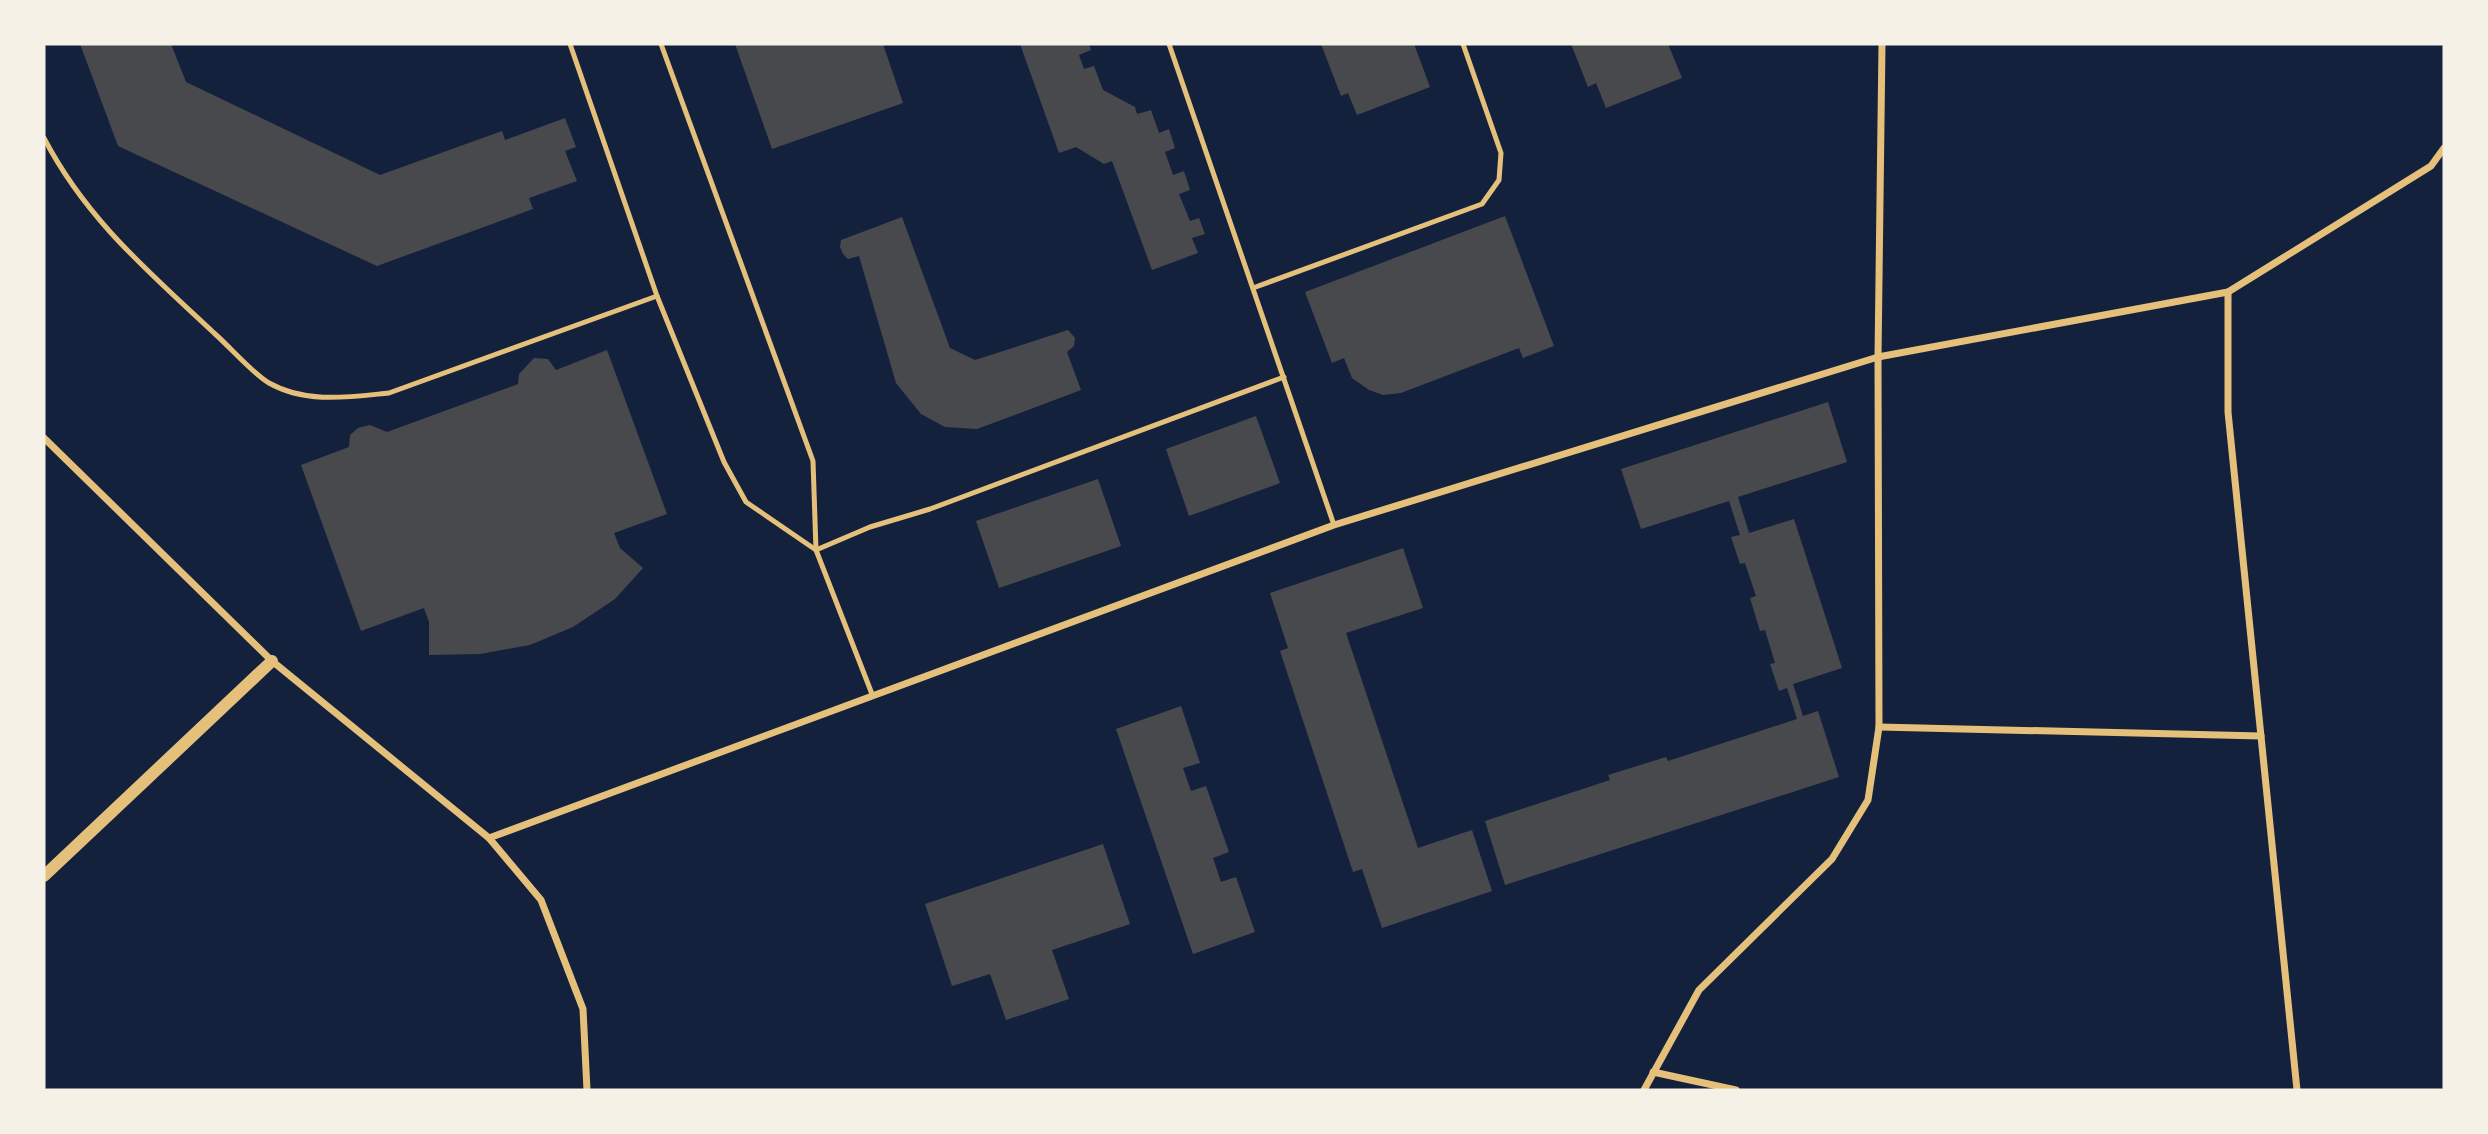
<svg xmlns="http://www.w3.org/2000/svg" width="2488" height="1134" font-family="Inter,sans-serif">
  <style>
    .building { fill: #48494c }
    .lines { fill: none; stroke-linecap: round; stroke-linejoin: round }
    .service { stroke: #e5c07b; stroke-width: 5 }
    .minor { stroke: #e5c07b; stroke-width: 7 }
    .tertiary { stroke: #e5c07b; stroke-width: 12 }
  </style>
  <rect width="100%" height="100%" fill="#14213d"/>
  <g class="building">
    <polygon points="80,44 171,44 186,82 380,175 502,131 505,140 565,118 576,147 565,151 577,181 529,198 533,209 377,266 118,146"/>
    <polygon points="735,44 883,44 903,103 772,149"/>
    <polygon points="1020,44 1089,44 1091,50 1079,55 1084,69 1094,66 1103,90 1135,107 1137,114 1151,110 1159,133 1169,129 1175,148 1165,152 1173,175 1184,171 1190,190 1179,194 1190,221 1199,218 1205,234 1192,238 1198,253 1152,270 1112,161 1104,164 1076,147 1059,153"/>
    <polygon points="1321,44 1414,44 1430,87 1357,115 1348,93 1341,96"/>
    <polygon points="1571,44 1668,44 1682,78 1606,108 1596,83 1588,87"/>
    <polygon points="1505,216 1554,346 1523,358 1519,348 1401,393 1383,395 1369,390 1352,378 1344,358 1332,363 1305,292"/>
    <polygon points="902,217 950,348 975,360 1068,330 1075,338 1074,346 1067,352 1081,390 977,429 945,427 921,414 896,383 859,256 848,259 843,254 840,247 841,240"/>
    <polygon points="607,350 667,514 614,533 620,548 643,568 615,599 573,627 530,645 480,654 429,655 429,622 424,608 361,631 301,465 349,447 350,435 358,428 370,425 387,432 518,384 519,374 534,358 548,359 556,370"/>
    <polygon points="1828,402 1847,462 1738,497 1749,533 1794,519 1842,668 1793,684 1803,716 1818,711 1839,777 1505,885 1485,821 1610,780 1608,775 1666,757 1668,761 1797,719 1787,688 1779,691 1770,664 1775,663 1765,630 1760,631 1750,598 1756,596 1745,563 1740,564 1731,537 1740,535 1729,501 1641,529 1621,469"/>
    <polygon points="1256,416 1280,483 1189,516 1166,449"/>
    <polygon points="1098,479 1121,546 999,588 976,521"/>
    <polygon points="1403,548 1423,608 1346,633 1418,848 1472,830 1492,891 1382,928 1362,869 1353,872 1280,651 1288,648 1270,593"/>
    <polygon points="1181,706 1200,763 1183,768 1191,791 1206,786 1229,852 1213,858 1221,882 1236,877 1255,932 1193,954 1116,729"/>
    <polygon points="1103,844 1130,924 1052,950 1069,999 1006,1020 990,974 952,986 925,904"/>
  </g>
  <g class="lines">
    <g class="service">
      <polyline points="570,44 657,296 724,462 746,502 816,550 870,527 930,509 1284,377"/>
      <polyline points="661,44 813,461 816,550 872,694"/>
      <polyline points="1169,44 1334,525"/>
      <path d="M44 138C86 219 148 271 214 333 229 346 253 374 269 383 306 404 349 397 389 393L657 296"/>
      <polyline points="1253,288 1482,204 1499,180 1501,153 1463,44"/>
    </g>
    <g class="minor">
      <polyline points="2228,292 2228,412 2297,1090"/>
      <polyline points="44,438 272,661 489,838 541,900 583,1009 587,1090"/>
      <polyline points="1879,727 2261,736"/>
      <polyline points="489,838 1334,525 1878,357 2228,292 2431,166 2444,148"/>
      <polyline points="1653,1072 1736,1090"/>
      <polyline points="1644,1090 1699,990 1832,859 1868,800 1879,727 1878,357 1882,44"/>
    </g>
    <polyline class="tertiary" points="44,876 272,661"/>
  </g>
  <rect width="2488" height="1134" fill="none" stroke="#f6f1e7" stroke-width="91"/>
</svg>
